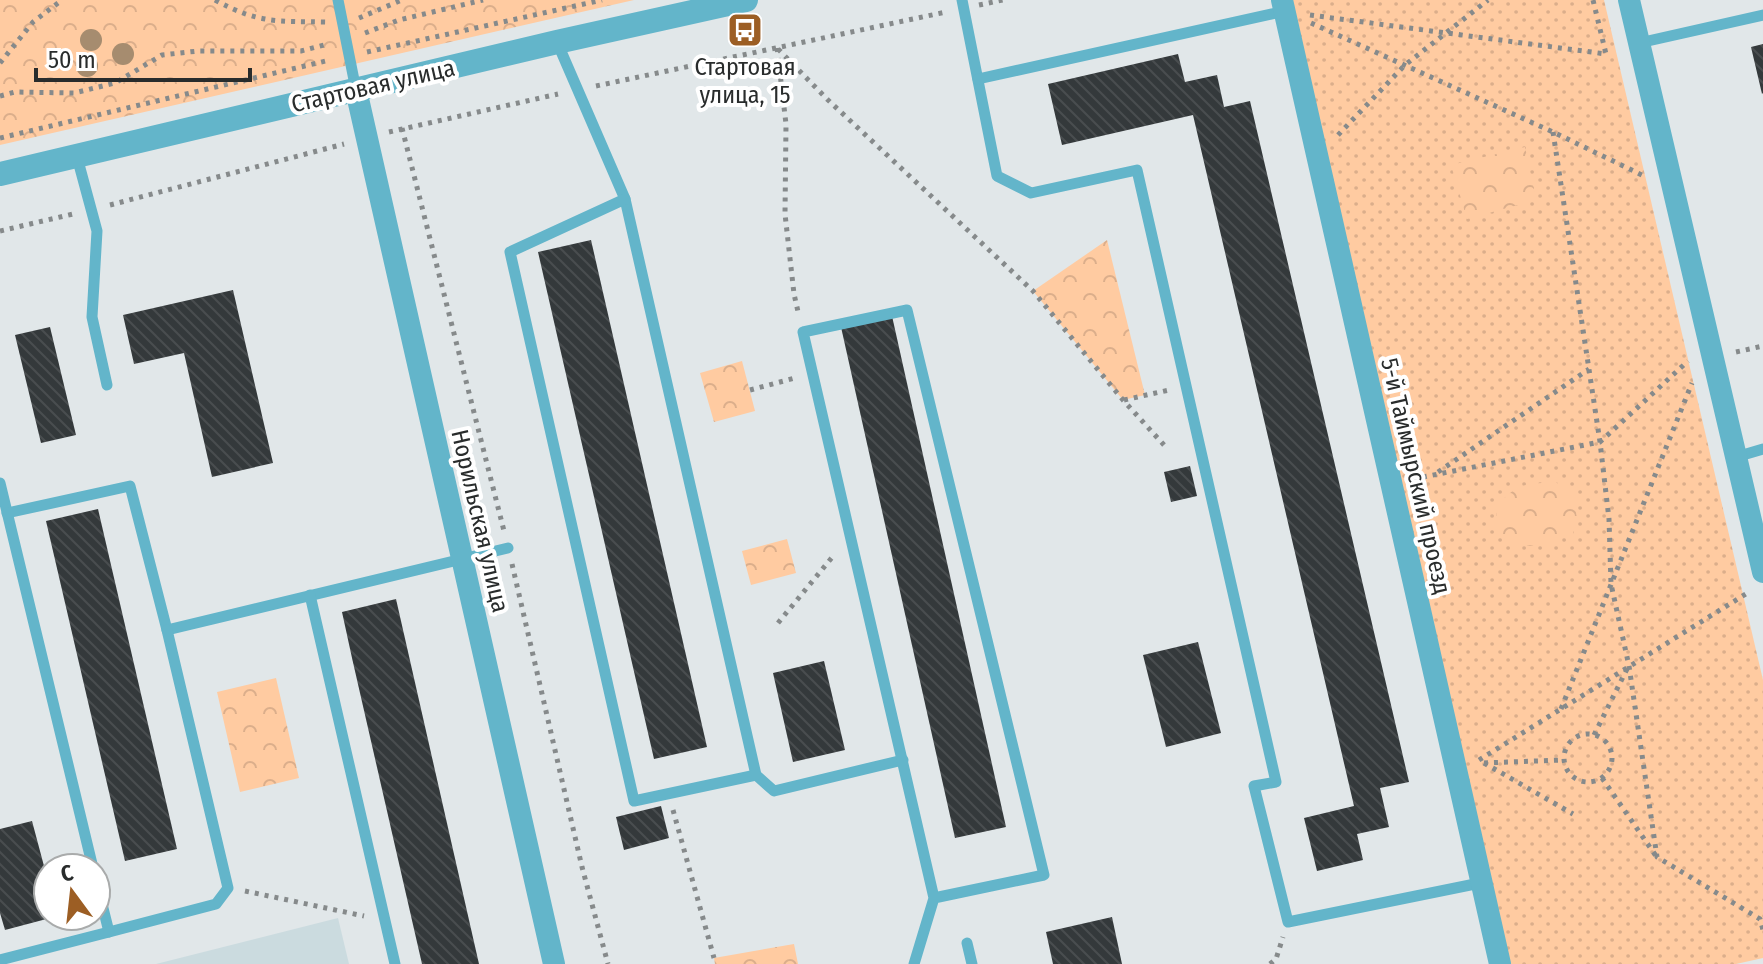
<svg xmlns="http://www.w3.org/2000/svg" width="1763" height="964" font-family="'Fira Sans Condensed',sans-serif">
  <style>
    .built { fill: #cbdbdf }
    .grass { fill: url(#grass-dots) }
    .park { fill: url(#park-crowns) }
    .building { fill: url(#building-back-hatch) }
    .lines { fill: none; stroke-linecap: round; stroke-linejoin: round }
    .path { stroke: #868a8b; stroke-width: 5; stroke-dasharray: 4 6; stroke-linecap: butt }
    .service { stroke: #63b5ca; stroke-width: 11 }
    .minor { stroke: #63b5ca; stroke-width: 22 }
    .tertiary { stroke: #63b5ca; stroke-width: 24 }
    .tree { fill: #a68c6f }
    .labels { text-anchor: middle; stroke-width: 8; stroke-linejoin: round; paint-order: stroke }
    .poi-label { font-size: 24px; fill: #292c2c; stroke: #fff }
    .street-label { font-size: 24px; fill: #292c2c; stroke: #fff }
  </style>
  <defs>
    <pattern id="grass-dots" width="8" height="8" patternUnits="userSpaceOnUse" patternTransform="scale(2)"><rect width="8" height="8" fill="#ffcba1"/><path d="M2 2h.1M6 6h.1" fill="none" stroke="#dbae8b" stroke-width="1.8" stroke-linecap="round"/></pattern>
    <pattern id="park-crowns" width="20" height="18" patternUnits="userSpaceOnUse" patternTransform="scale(2)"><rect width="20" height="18" fill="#ffcba1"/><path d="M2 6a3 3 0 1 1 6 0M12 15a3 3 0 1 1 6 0" fill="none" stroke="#dbae8b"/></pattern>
    <pattern id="building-back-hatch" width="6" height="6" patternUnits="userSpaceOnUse" patternTransform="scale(2)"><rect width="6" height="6" fill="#34393b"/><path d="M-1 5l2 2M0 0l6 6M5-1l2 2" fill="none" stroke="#494d4f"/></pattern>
  </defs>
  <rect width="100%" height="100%" fill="#e1e7e9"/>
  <polygon class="built" points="338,918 349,964 156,964"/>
  <polygon class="grass" points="1291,0 1604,0 1763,680 1763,958 1736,964 1509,964"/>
  <g class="park">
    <polygon points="0,0 634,0 0,145"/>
    <polygon points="1525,147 1536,200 1467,219 1451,165"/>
    <polygon points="1107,240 1145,395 1123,400 1033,291"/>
    <polygon points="742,361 755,411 714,422 700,373"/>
    <path d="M1556 482 1574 497 1577 519 1573 534C1542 544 1525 556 1498 531L1496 508C1516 483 1525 484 1556 482Z"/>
    <polygon points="787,539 796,573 751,585 742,551"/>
    <polygon points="276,678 299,778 240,792 217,692"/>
    <polygon points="794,944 798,964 715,964 714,958"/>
  </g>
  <g class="building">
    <polygon points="1763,44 1763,93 1762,94 1751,47"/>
    <polygon points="1178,54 1185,82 1217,75 1224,107 1250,101 1409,782 1380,788 1389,827 1357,834 1363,860 1317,871 1304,818 1354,806 1193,115 1062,145 1048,84"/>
    <polygon points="591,240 707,747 654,759 538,252"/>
    <polygon points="233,290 273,463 212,477 184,353 134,364 123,315"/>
    <polygon points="892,316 1006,827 955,838 841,327"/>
    <polygon points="50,327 76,435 41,443 15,335"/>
    <polygon points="1190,466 1197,496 1171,502 1164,472"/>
    <polygon points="98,509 177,849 125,861 46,521"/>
    <polygon points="396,599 479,964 422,964 352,658 342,612"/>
    <polygon points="1198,642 1221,733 1166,747 1143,655"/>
    <polygon points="824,661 845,750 793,762 773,673"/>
    <polygon points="661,806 669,838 624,850 616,817"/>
    <polygon points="32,821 48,881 48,916 54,917 5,930 0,913 0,829"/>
    <polygon points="1112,917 1122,964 1053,964 1046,932"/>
  </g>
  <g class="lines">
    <g class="path">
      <path d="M215 0C259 24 278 21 326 22"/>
      <polyline points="979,5 1003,0"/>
      <polyline points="1310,15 1606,54 1593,0"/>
      <polyline points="359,18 402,0"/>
      <polyline points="1311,23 1553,132 1644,176"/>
      <polyline points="365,33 399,20 483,0"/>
      <polyline points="777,48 786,124 785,214 794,294 799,316"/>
      <polyline points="778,49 828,100 1033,291 1123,400 1164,445"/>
      <polyline points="367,52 602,0"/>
      <polyline points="0,63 33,22 62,0"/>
      <polyline points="596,86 946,12"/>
      <polyline points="0,96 15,92 74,93 115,83 162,55 198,51 301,51 328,44"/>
      <polyline points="402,128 504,531"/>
      <polyline points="389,132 558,94"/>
      <polyline points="1553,132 1600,442 1609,519 1611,584 1629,666 1657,857 1760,919 1763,930"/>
      <polyline points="1338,135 1405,65 1488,0"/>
      <polyline points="0,138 330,60"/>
      <polyline points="110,205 344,144"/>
      <polyline points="0,231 73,214"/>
      <polyline points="1736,352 1763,346"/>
      <polyline points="750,390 795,378"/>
      <polyline points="1124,400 1169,390"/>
      <polyline points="1438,472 1589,369"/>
      <polyline points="1413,479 1600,442 1688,361"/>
      <polyline points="512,564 582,867 608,964"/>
      <polyline points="778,623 834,555"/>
      <polyline points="1561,709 1692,383"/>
      <circle cx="1588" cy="758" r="24"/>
      <polyline points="1594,735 1628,667"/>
      <polyline points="1479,760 1749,592"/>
      <polyline points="1484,763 1573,814"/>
      <polyline points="1484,763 1563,760"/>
      <polyline points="1602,778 1656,856"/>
      <polyline points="673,810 714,958"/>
      <polyline points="245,891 364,916"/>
      <polyline points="1270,964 1276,959 1283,937"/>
    </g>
    <g class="service">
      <polyline points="338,0 356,90"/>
      <polyline points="962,0 997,176 1031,193 1137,170 1276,782 1254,786 1288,922 1480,883"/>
      <polyline points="557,42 625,199 756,775 774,791 903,760"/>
      <polyline points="1639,43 1763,15"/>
      <polyline points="978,79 1285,11"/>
      <polyline points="77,157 97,231 92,317 107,385"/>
      <polyline points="625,199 510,252 634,801 756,775"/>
      <polyline points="1736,457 1763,449"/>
      <polyline points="0,483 93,868"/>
      <polyline points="7,513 130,486 167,630 508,548"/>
      <polyline points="310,595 395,964"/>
      <polyline points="96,880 109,932 216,904 228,888 167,630"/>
      <polyline points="967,943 972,964"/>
      <polyline points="0,960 109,932"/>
      <polyline points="914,964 934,898 803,332 907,310 1044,875 934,898"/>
    </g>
    <g class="minor">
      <polyline points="1282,0 1500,964"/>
      <polyline points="1629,0 1763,572"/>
      <polyline points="356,90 554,964"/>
    </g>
    <polyline class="tertiary" points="0,174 557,42 746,0"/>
  </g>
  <g class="tree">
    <circle cx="91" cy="40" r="11"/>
    <circle cx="123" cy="54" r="11"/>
    <circle cx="87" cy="66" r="11"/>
  </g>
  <defs>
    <symbol id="bus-square" viewBox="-11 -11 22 22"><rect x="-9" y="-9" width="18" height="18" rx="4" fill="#9c5e24" stroke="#fff"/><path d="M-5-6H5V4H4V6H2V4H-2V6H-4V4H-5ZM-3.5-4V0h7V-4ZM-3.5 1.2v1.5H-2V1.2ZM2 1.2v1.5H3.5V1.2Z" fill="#fff"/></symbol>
  </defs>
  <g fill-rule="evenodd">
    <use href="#bus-square" x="725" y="10" width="40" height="40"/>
  </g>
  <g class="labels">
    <g class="poi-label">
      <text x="745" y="75">Стартовая<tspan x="745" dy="28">улица, 15</tspan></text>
    </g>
    <g class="street-label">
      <text transform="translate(373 86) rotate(-13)" y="8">Стартовая улица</text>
      <text transform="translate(1416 476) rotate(77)" y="8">5-й Таймырский проезд</text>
      <text transform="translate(480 521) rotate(77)" y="8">Норильская улица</text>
    </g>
  </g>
  <g transform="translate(72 892) rotate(345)"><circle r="38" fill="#ffffff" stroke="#a9abab" stroke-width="2"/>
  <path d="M0-6L14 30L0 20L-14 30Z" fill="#9c5e24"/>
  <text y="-12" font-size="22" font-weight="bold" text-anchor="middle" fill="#292c2c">С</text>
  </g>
  <path d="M36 68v12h214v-12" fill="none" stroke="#292c2c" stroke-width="4"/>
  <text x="48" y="68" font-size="24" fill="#292c2c" stroke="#ffffff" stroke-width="6" paint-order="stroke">50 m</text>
</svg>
